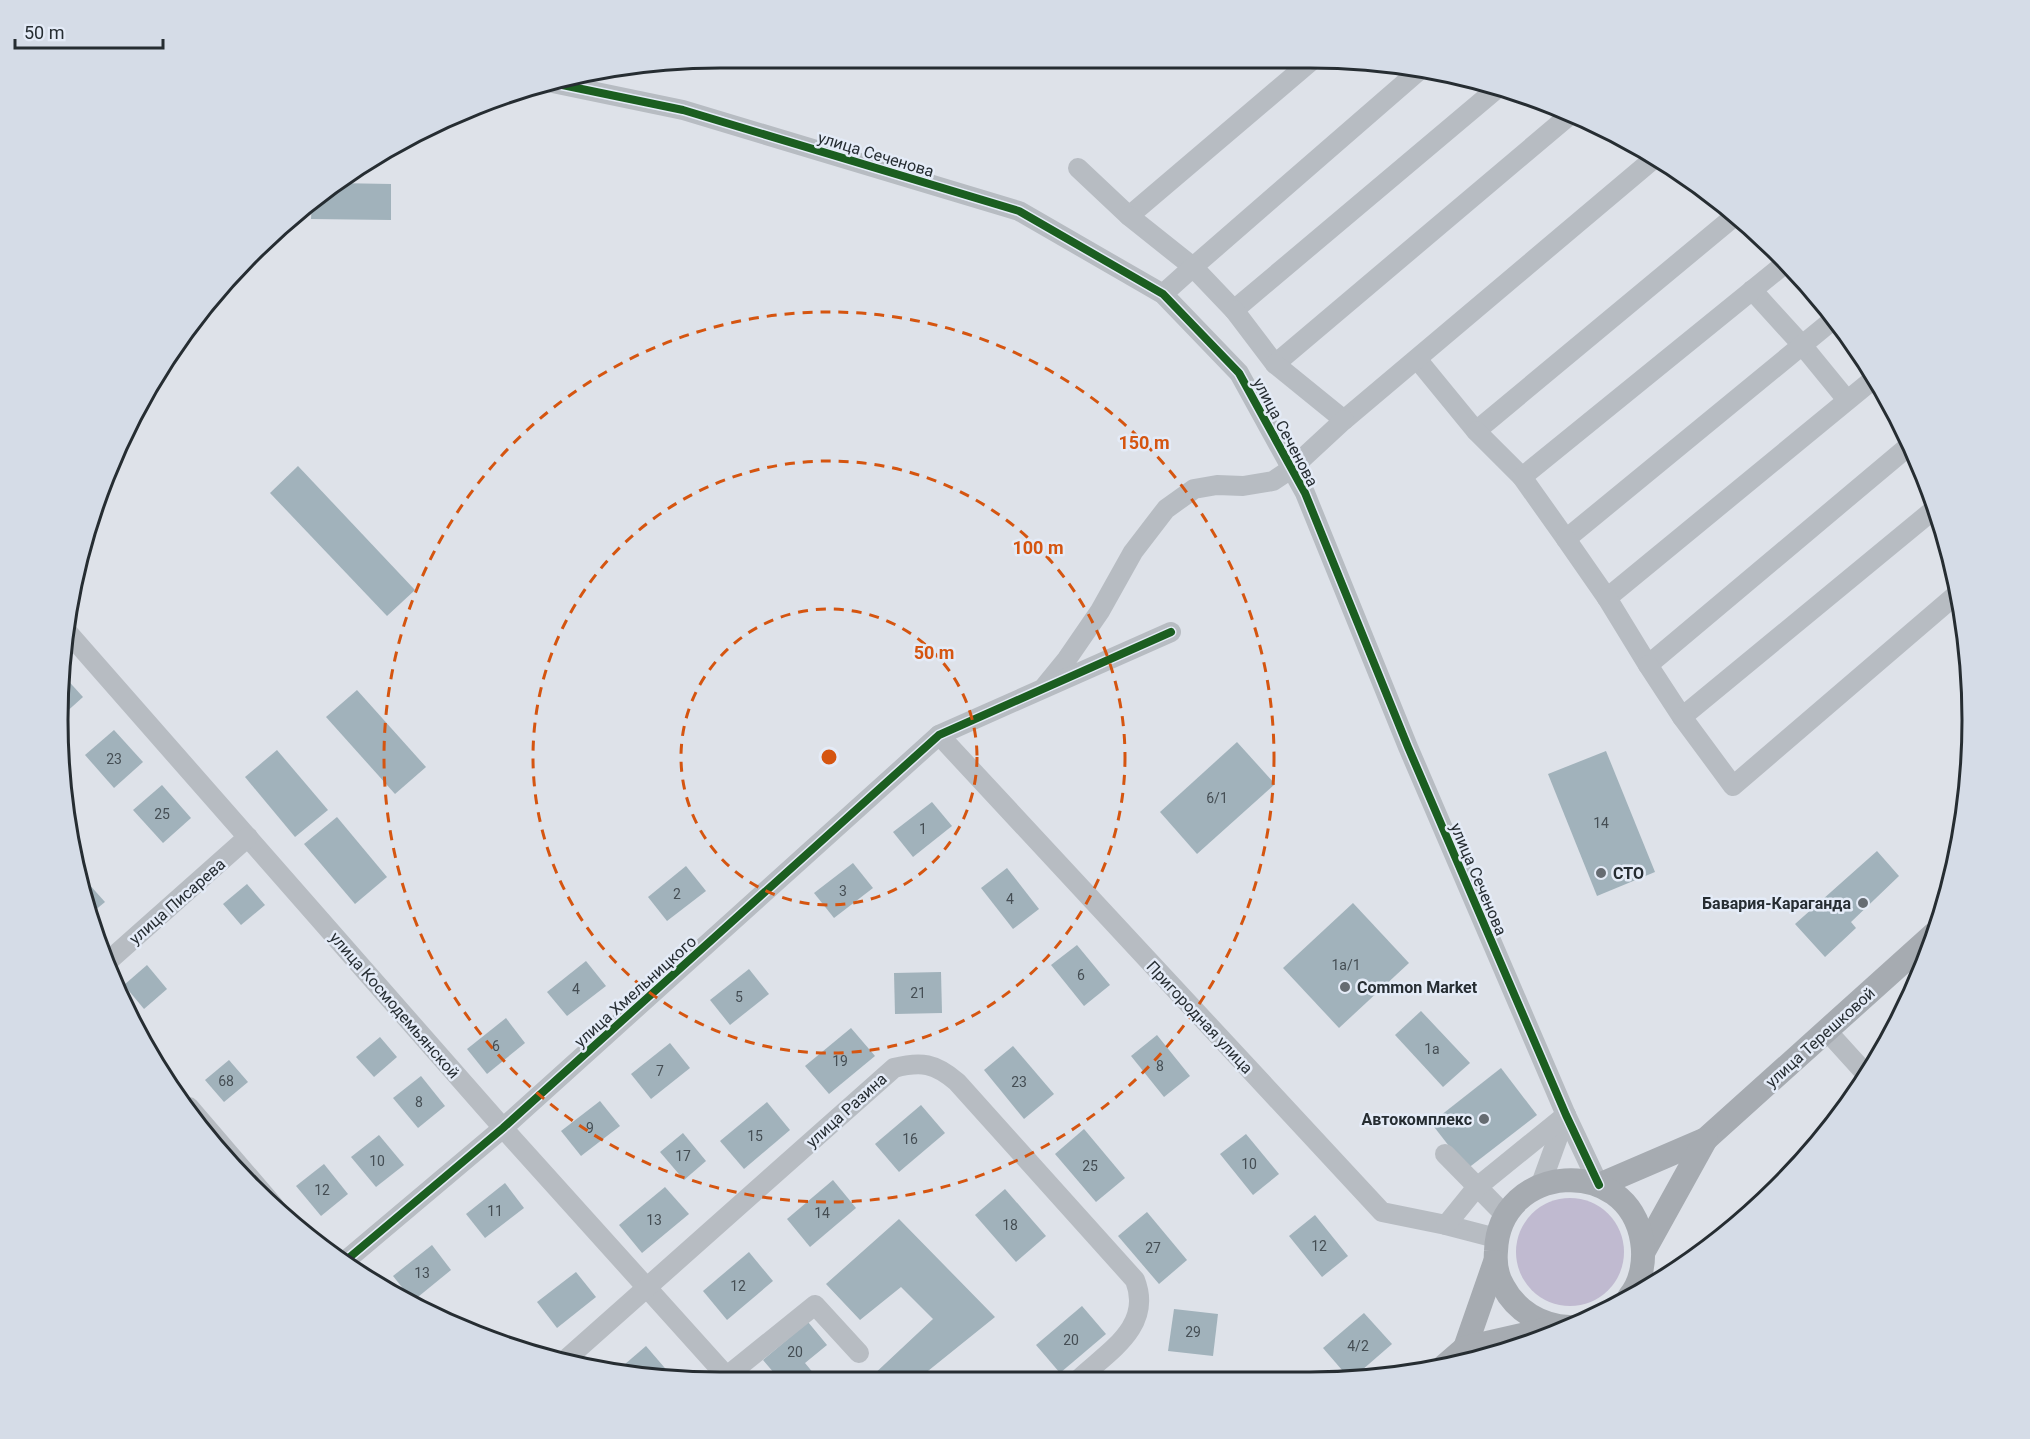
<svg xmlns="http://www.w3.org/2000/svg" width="2030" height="1439" font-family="Roboto,sans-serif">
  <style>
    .green { fill: #c0bad0 }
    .building { fill: #a1b2bb }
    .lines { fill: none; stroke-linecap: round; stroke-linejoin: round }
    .minor { stroke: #b7bcc2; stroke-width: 20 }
    .major { stroke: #a6abb1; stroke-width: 24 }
    .cycleway-casing { stroke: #e4ebf7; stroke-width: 11 }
    .cycleway { stroke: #1b5e20; stroke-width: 8 }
    .ring { fill: none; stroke: #d55510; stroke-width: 3; stroke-dasharray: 10 8 }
    .poi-dot { fill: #666c72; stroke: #e4ebf7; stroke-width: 2 }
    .labels { text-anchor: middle; stroke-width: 5; stroke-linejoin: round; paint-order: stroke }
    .number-label { font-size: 14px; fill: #454e54 }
    .street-label { font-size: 16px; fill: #262d32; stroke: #e4ebf7 }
    .poi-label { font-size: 16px; font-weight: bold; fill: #262d32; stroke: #e4ebf7; text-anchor: start }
    .rim { fill: none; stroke: #262d32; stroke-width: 3 }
    .centre { fill: #d55510; stroke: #e4ebf7; stroke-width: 3 }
    .ring-label { font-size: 18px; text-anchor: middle; font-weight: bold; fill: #d55510; stroke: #e4ebf7; stroke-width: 5; stroke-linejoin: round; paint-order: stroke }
  </style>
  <rect width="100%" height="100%" fill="#dee2e9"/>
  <circle class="green" cx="1570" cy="1252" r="54"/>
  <g class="building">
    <polygon points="335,183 391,184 391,220 311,219 312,203"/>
    <polygon points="298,466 415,590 387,616 270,493"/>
    <polygon points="63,675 83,697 63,715"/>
    <polygon points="357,690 426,767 395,794 326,717"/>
    <polygon points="114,730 143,762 114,788 85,755"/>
    <polygon points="1237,742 1275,784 1197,854 1160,812"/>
    <polygon points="277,750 328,810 295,837 245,777"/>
    <polygon points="1606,751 1655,872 1597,896 1548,774"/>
    <polygon points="162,785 191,818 163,843 133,810"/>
    <polygon points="932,802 952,826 913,857 893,832"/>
    <polygon points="337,817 387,877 355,904 304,844"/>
    <polygon points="1877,851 1899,876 1851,922 1856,928 1825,957 1795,924"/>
    <polygon points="853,863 873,888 834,918 814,893"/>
    <polygon points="686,866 706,891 667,921 648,897"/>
    <polygon points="1007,868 1039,909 1013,929 981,888"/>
    <polygon points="78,872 105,902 88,916"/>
    <polygon points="247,884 265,905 241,925 223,904"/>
    <polygon points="1353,903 1409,963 1339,1028 1283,968"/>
    <polygon points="1077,945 1110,985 1084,1006 1051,965"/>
    <polygon points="586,961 606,986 567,1016 547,992"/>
    <polygon points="147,965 167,989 144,1009 124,985"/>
    <polygon points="749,969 769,994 730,1025 710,1000"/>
    <polygon points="941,972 942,1013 895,1014 894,973"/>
    <polygon points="1421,1011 1470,1063 1443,1087 1395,1035"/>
    <polygon points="506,1018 525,1043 487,1074 467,1049"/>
    <polygon points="851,1028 875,1056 829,1094 805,1066"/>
    <polygon points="1157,1035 1190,1076 1164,1097 1131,1056"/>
    <polygon points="380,1037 397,1057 374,1077 356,1057"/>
    <polygon points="670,1043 690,1068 651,1099 631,1074"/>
    <polygon points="1013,1046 1054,1094 1024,1119 984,1070"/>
    <polygon points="229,1060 248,1082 224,1102 205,1080"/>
    <polygon points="1501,1068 1537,1115 1467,1169 1431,1123"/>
    <polygon points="421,1076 445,1106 418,1128 393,1098"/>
    <polygon points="600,1101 620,1126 581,1156 561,1131"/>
    <polygon points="767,1102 790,1130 744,1169 720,1141"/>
    <polygon points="921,1105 945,1133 899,1172 875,1144"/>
    <polygon points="1084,1129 1125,1178 1096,1202 1055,1154"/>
    <polygon points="683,1133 706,1161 684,1180 660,1152"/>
    <polygon points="1246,1134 1279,1174 1253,1195 1220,1154"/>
    <polygon points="379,1135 404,1165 376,1187 351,1157"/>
    <polygon points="324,1164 348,1194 321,1216 296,1186"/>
    <polygon points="833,1180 856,1208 810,1247 787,1219"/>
    <polygon points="505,1183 524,1208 485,1238 466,1214"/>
    <polygon points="665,1187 689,1214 642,1253 619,1225"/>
    <polygon points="1005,1189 1046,1236 1016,1262 975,1215"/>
    <polygon points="1147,1212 1187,1260 1159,1284 1118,1236"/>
    <polygon points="1315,1215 1348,1256 1322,1277 1289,1236"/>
    <polygon points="899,1219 995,1317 918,1379 872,1379 870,1378 933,1319 901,1287 860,1320 826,1284"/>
    <polygon points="432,1245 451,1270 413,1301 393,1276"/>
    <polygon points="749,1252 773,1281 727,1320 703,1291"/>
    <polygon points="576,1272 596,1297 557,1328 537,1302"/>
    <polygon points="1082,1306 1106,1334 1060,1373 1036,1345"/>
    <polygon points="1174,1309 1218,1314 1213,1356 1168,1351"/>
    <polygon points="1364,1313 1392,1344 1354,1377 1348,1377 1323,1348"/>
    <polygon points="808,1322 827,1345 805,1363 819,1380 780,1380 763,1360"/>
    <polygon points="646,1346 670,1374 665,1379 617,1371"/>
  </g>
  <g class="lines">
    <g class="minor">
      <polyline points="543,81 683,110 1019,211 1163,294 1239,373 1305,493 1408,747 1566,1115 1599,1185"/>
      <polyline points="1078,168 1129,216 1316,57"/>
      <polyline points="1129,216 1193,267 1422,68"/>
      <polyline points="1752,290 1802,345 1847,400"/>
      <polyline points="1163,294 1193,267 1234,310 1500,86"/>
      <polyline points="1234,310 1275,364 1571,114"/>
      <polyline points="1417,359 1476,431 1736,215"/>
      <polyline points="1275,364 1344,420 1657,156"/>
      <polyline points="1476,431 1522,477 1787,262"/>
      <polyline points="1522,477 1566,539 1834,319"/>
      <polyline points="1566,539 1607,598 1876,377"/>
      <polyline points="1607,598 1648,665 1910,445"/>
      <polyline points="64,628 503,1128 730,1380"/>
      <polyline points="1648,665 1682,717 1938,506"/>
      <polyline points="1045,686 1067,659 1100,611 1133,552 1166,509 1194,489 1217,485 1243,486 1273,481 1291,469 1344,420"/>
      <polyline points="1682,717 1733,786 1958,593"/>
      <polyline points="939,735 1382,1212 1446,1225 1496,1238"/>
      <polyline points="105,964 248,837"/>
      <polyline points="1827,1031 1866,1074"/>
      <polyline points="189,1107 274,1206"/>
      <polyline points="1445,1154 1505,1215"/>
      <polyline points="1541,1184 1566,1115"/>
      <polyline points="1446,1225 1476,1188 1566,1115"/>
      <polyline points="344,1262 503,1128 939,735 1171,632"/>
      <path d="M563 1362 894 1068C921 1061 935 1063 957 1082L1135 1280C1153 1326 1109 1351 1080 1378"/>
      <polyline points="722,1380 815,1305 859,1353"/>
    </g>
    <g class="major">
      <polyline points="1599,1185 1706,1139 1934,934"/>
      <polyline points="1644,1251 1706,1139"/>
      <path d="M1569 1327C1541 1326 1516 1311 1503 1286 1497 1276 1495 1262 1496 1251 1499 1163 1628 1154 1642 1241 1645 1259 1642 1282 1629 1297"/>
      <polyline points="1465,1348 1495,1262"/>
      <polyline points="1443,1367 1465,1348 1557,1327"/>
    </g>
    <defs>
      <g id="cycleway">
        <polyline points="543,81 683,110 1019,211 1163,294 1239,373 1305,493 1408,747 1566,1115 1599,1185"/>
        <polyline points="344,1262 503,1128 939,735 1171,632"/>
      </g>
    </defs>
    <use href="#cycleway" class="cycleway-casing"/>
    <use href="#cycleway" class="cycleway"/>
  </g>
  <g class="ring">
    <circle cx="829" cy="757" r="148"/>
    <circle cx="829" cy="757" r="296"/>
    <circle cx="829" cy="757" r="445"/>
  </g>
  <g class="poi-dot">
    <circle cx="1601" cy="873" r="6"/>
    <circle cx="1863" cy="903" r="6"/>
    <circle cx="1345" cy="987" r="6"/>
    <circle cx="1484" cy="1119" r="6"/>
  </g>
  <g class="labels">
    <g class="number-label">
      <text x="114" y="764">23</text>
      <text x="1217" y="803">6/1</text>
      <text x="162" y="819">25</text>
      <text x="1601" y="828">14</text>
      <text x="923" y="834">1</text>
      <text x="843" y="896">3</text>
      <text x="677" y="899">2</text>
      <text x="1010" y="904">4</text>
      <text x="1346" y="970">1а/1</text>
      <text x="1081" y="980">6</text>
      <text x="576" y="994">4</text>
      <text x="918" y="998">21</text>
      <text x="739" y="1002">5</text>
      <text x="496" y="1051">6</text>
      <text x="1432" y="1054">1а</text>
      <text x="840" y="1066">19</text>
      <text x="1160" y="1071">8</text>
      <text x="660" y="1076">7</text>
      <text x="226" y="1086">68</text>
      <text x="1019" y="1087">23</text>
      <text x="419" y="1107">8</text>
      <text x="590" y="1133">9</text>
      <text x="755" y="1141">15</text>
      <text x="910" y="1144">16</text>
      <text x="683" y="1161">17</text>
      <text x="377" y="1166">10</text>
      <text x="1249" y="1169">10</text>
      <text x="1090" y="1171">25</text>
      <text x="322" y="1195">12</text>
      <text x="495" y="1216">11</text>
      <text x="822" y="1218">14</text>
      <text x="654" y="1225">13</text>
      <text x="1010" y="1230">18</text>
      <text x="1319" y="1251">12</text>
      <text x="1153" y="1253">27</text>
      <text x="422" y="1278">13</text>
      <text x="738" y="1291">12</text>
      <text x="1193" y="1337">29</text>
      <text x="1071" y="1345">20</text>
      <text x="1358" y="1351">4/2</text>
      <text x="795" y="1357">20</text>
    </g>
    <g class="street-label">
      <text transform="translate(876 154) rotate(17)" y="6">улица Сеченова</text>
      <text transform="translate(1286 432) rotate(62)" y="6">улица Сеченова</text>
      <text transform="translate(1479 879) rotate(67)" y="6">улица Сеченова</text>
      <text transform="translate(177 901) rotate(-41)" y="6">улица Писарева</text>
      <text transform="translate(635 991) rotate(-42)" y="6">улица Хмельницкого</text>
      <text transform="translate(395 1005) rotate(49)" y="6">улица Космодемьянской</text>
      <text transform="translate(1200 1017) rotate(47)" y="6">Пригородная улица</text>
      <text transform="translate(1820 1037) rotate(-42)" y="6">улица Терешковой</text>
      <text transform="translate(846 1110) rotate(-42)" y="6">улица Разина</text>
    </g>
    <g class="poi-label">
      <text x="1613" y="879">СТО</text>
      <text x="1851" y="909" text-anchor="end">Бавария-Караганда</text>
      <text x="1357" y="993">Common Market</text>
      <text x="1472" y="1125" text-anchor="end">Автокомплекс</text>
    </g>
  </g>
  <path d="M0 0H2030V1439H0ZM720 68H1310A652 652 0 0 1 1962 720V720A652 652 0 0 1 1310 1372H720A652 652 0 0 1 68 720V720A652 652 0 0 1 720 68Z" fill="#d5dce7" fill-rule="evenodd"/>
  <path class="rim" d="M720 68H1310A652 652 0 0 1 1962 720V720A652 652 0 0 1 1310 1372H720A652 652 0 0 1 68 720V720A652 652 0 0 1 720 68Z"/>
  <circle cx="829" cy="757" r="9" class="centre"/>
  <g class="ring-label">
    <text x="1144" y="449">150 m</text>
    <text x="1038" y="554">100 m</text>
    <text x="934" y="659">50 m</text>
  </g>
  <path d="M15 39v9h148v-9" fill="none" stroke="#262d32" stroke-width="3"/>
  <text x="24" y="39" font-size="18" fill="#262d32" stroke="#e4ebf7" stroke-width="4.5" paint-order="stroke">50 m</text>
</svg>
